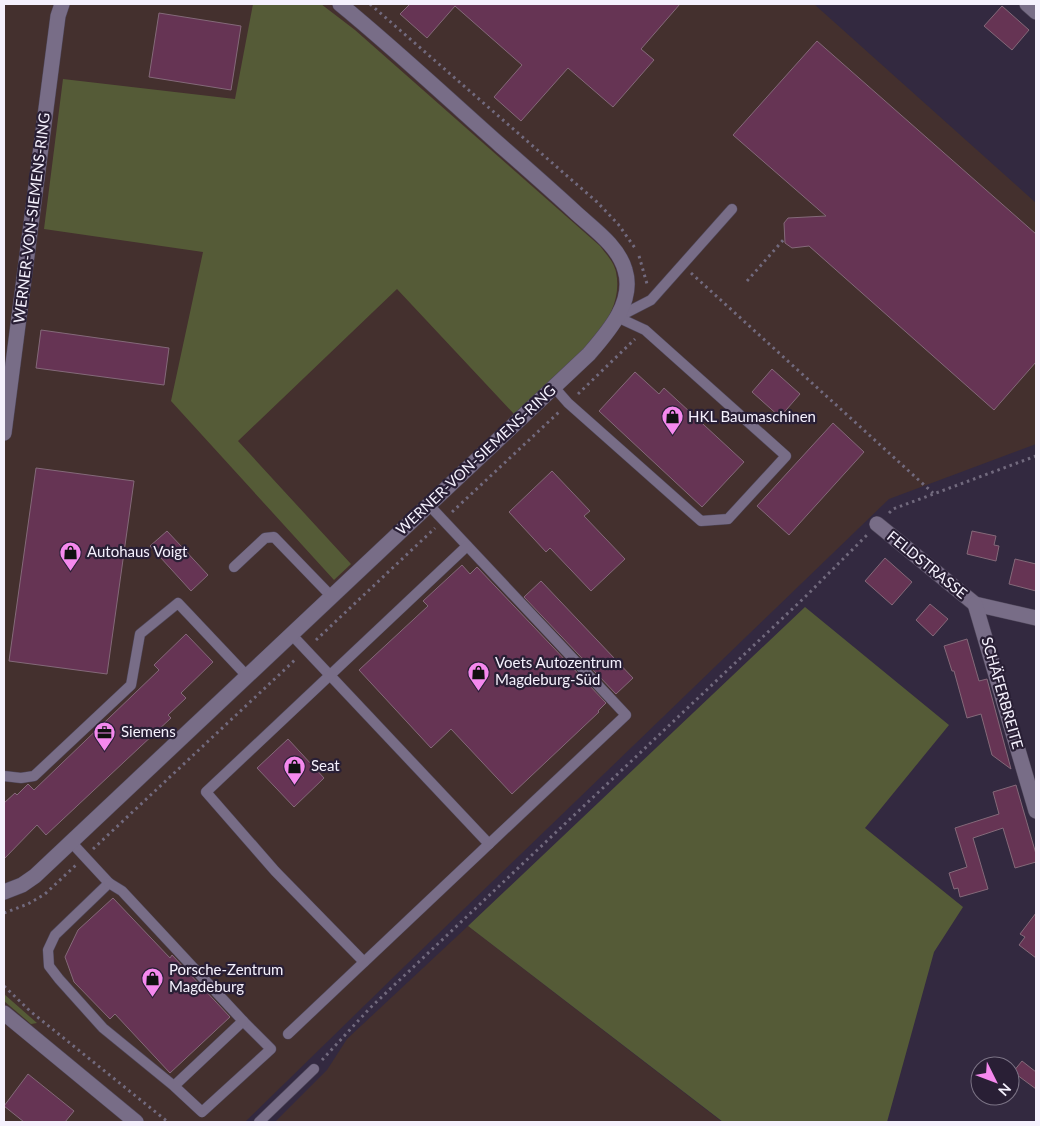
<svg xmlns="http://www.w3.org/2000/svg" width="1040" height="1126" font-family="Lato,sans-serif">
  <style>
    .commercial { fill: #44302e }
    .green { fill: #555b37 }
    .building { fill: #663454; stroke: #846979 }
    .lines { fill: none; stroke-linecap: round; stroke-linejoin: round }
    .lane-casing { stroke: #4f475a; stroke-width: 11 }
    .street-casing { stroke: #4f475a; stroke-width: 16 }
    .path { stroke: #726a7e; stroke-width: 3; stroke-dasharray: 2.5 4; stroke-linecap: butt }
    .lane { stroke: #786d87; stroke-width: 10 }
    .street { stroke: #786d87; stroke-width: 15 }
    .labels { text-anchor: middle; stroke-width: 4.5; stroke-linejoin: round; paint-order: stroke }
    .street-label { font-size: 15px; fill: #f5f1fd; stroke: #291f35 }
    .poi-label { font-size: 15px; fill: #f5f1fd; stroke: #291f35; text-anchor: start }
  </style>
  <rect width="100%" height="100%" fill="#332940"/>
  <g class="commercial">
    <polygon points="4,4 814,4 1036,203 1036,444 889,499 409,962 245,1122 4,1122"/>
    <polygon points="468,926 721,1121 720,1122 275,1122 327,1070 347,1039"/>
  </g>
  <g class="green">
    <path d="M253 4H321L355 30 600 246C606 254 614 262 616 272 625 315 585 349 557 374 543 388 528 401 514 414L397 289 238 441 351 564 334 580 171 401 203 252 44 229 63 79 235 99Z"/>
    <polygon points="805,607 949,725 865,828 963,907 934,952 887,1122 723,1122 468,926"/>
    <polygon points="4,994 37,1023 31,1024 4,1001"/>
  </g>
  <g class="building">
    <polygon points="410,4 680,4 641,49 654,60 613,107 568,68 521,121 494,97 522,65 455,6 427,38 400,14"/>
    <polygon points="1002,6 1029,30 1012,50 984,26"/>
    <polygon points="159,13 241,26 231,90 149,77"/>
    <polygon points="817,41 1036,234 1036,362 994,410 809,246 792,248 785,243 784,223 788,218 826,216 733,135"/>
    <polygon points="41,330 169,348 164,385 36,368"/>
    <polygon points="772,369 800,394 780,417 752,392"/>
    <polygon points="635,372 659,394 664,388 744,462 702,507 599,411"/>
    <polygon points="833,423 864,452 789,535 757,506"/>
    <polygon points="36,468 134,481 107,674 9,661"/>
    <polygon points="552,471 590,511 584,516 625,559 591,591 550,548 546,552 509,512"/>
    <polygon points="167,531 208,575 191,591 150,546"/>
    <polygon points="972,531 996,536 994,545 999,546 996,561 967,554"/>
    <polygon points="885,558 912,582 892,605 865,581"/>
    <polygon points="1015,559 1036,564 1036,591 1009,584"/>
    <polygon points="462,565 470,574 477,567 606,703 598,711 599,712 512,794 451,729 431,748 359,670 428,606 423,601"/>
    <polygon points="541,581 633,678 616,694 524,597"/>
    <polygon points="930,604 948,619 933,636 916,620"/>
    <polygon points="186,634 213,662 181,693 186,698 168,715 171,718 46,835 37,825 4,859 4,803 15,793 17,795 28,784 34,790 159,670 154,665"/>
    <polygon points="967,639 979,681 987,679 1011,769 992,755 981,714 967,718 954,671 952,671 944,646"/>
    <polygon points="288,739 324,778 294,807 257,768"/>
    <polygon points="1016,785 1036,854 1036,862 1015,868 1003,828 973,838 988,889 960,897 958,888 954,889 949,873 967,867 955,828 999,814 993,792"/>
    <polygon points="113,898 170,958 172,955 230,1017 170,1073 115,1014 110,1019 74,982 65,957 78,930"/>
    <polygon points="1036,913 1036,958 1019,945 1025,937 1020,934"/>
    <polygon points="1022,1061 1036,1072 1036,1089 1013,1072"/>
    <polygon points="28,1074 74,1111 65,1122 24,1122 4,1106"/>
  </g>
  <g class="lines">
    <defs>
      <g id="lane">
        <polyline points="618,317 651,300 732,209"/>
        <polyline points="554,387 568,403 701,521 728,519 786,456 645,330 617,317"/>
        <polyline points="234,567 265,538 274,537 331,596"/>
        <polyline points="291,634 489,844 626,715 428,504"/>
        <polyline points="4,776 21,778 34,776 131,685 140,634 178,603 247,676"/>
        <polyline points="71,842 109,883 55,935 48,950 49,966 59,979 103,1028 174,1086 243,1021 271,1049 202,1112 174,1086"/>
        <polyline points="109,883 122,891 243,1021"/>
        <polyline points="364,962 275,871 206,792 467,546"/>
        <polyline points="288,1034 489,844"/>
        <polyline points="259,1122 314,1069"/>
      </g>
      <g id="street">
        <polyline points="1027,4 1036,12"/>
        <polyline points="4,433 58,16 62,4"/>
        <polyline points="877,524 975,604 1036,618"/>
        <polyline points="975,604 1036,811"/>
        <path d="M4 892 22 885 35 876 589 354C608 332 635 302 625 270 618 245 592 228 574 211 549 188 525 167 500 145 447 98 395 49 340 4"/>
        <polyline points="4,1013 136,1122"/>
      </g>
    </defs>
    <use href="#lane" class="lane-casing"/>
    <use href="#street" class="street-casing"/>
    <g class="path">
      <polyline points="370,4 597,202 618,224 635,248"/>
      <polyline points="639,256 647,284"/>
      <polyline points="691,273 933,493"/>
      <polyline points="747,281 785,238"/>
      <polyline points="578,394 635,339"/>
      <polyline points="452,512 559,412"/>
      <polyline points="889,513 893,509 1036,456"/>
      <polyline points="316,640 435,528"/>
      <polyline points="93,849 297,658"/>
      <polyline points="4,913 28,904 45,894 76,865"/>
      <polyline points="4,986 30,1011 168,1122"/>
      <polyline points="322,1060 370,1008 805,597 867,535"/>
    </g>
    <use href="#lane" class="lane"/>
    <use href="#street" class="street"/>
  </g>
  <defs>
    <symbol id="shop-pin" viewBox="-11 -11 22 30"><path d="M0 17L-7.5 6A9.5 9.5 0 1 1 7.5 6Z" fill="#f589ee" stroke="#291f35"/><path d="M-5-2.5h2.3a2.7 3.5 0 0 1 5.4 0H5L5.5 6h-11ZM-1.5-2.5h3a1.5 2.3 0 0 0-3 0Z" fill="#111"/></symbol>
    <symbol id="office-pin" viewBox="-11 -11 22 30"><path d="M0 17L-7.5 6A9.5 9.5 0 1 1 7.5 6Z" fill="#f589ee" stroke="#291f35"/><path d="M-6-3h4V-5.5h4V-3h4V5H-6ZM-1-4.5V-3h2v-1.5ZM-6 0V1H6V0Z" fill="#111"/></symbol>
  </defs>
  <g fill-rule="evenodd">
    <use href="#shop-pin" x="660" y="404" width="25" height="34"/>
    <use href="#shop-pin" x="58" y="540" width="25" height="34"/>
    <use href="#shop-pin" x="466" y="660" width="25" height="34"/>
    <use href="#office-pin" x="92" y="720" width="25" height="34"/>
    <use href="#shop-pin" x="282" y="754" width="25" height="34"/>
    <use href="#shop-pin" x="140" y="966" width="25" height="34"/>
  </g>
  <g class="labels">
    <g class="street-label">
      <text transform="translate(32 218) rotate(-83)" y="5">WERNER-VON-SIEMENS-RING</text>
      <text transform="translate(476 460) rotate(-43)" y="5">WERNER-VON-SIEMENS-RING</text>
      <text transform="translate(927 565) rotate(39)" y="5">FELDSTRASSE</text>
      <text transform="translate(1002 693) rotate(74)" y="5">SCHÄFERBREITE</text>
    </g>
    <g class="poi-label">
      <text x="688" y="422">HKL Baumaschinen</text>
      <text x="87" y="557">Autohaus Voigt</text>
      <text x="495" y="668">Voets Autozentrum<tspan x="495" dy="17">Magdeburg-Süd</tspan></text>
      <text x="121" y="737">Siemens</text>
      <text x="311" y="771">Seat</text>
      <text x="169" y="975">Porsche-Zentrum<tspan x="169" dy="17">Magdeburg</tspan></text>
    </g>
  </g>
  <rect width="1040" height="1126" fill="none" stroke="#f5f1fd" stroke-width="10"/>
  <g transform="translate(995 1081) rotate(132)"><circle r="24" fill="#291f35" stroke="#7b7385"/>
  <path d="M0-4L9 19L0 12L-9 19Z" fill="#f589ee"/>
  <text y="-8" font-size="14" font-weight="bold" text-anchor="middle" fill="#f5f1fd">N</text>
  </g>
</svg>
